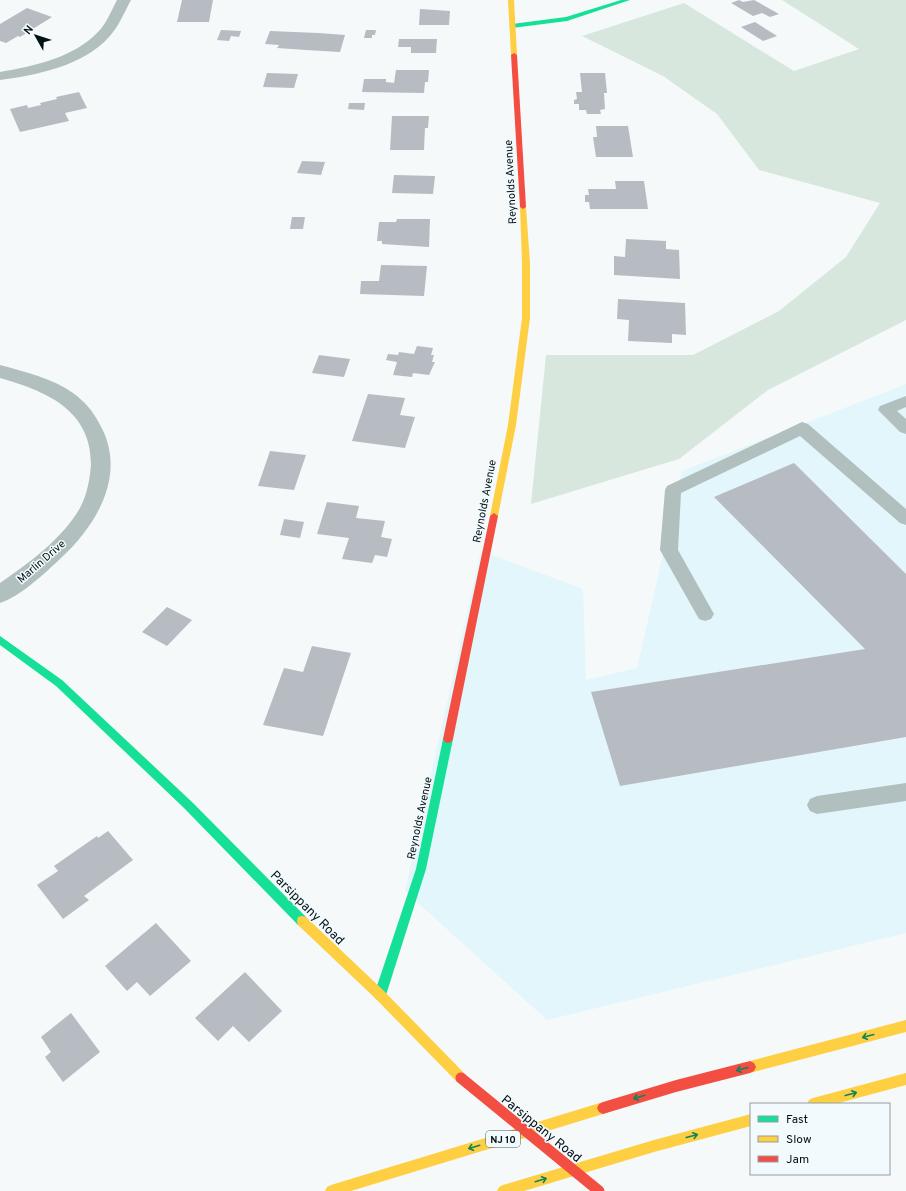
<svg xmlns="http://www.w3.org/2000/svg" width="906" height="1191" font-family="Overpass,sans-serif">
  <style>
    .built { fill: #e3f6fb }
    .green { fill: #d7e7de }
    .building { fill: #b6bcc1 }
    .lines { fill: none; stroke-linecap: round; stroke-linejoin: round }
    .lane { fill: #b1c0be; fill-rule: evenodd }
    .street { fill: #b1c0be; fill-rule: evenodd }
    .fast { fill: #16e098; fill-rule: evenodd }
    .slow { fill: #ffcf43; fill-rule: evenodd }
    .jam { fill: #f24e42; fill-rule: evenodd }
    .jam-bridge { stroke: #f24e42; stroke-width: 11 }
    .oneway { stroke: #0e835e }
    .labels { text-anchor: middle; stroke-width: 3; stroke-linejoin: round; paint-order: stroke }
    .shield { fill: #f2fafd; stroke: #4b585b; stroke-width: 1 }
    .shield-label { font-size: 10px; font-weight: bold; fill: #041216 }
    .street-label { font-size: 11px; fill: #041216; stroke: #f2fafd }
    .near-street-label { font-size: 13px; fill: #041216; stroke: #f2fafd }
  </style>
  <rect width="100%" height="100%" fill="#f5f9fa"/>
  <polygon class="built" points="906,384 906,933 547,1020 405,891 481,551 583,589 586,680 637,668 682,471"/>
  <polygon class="green" points="782,0 906,0 906,320 768,390 679,459 531,504 546,355 693,355 779,311 846,257 880,203 759,170 717,114 663,76 582,36 684,3 794,71 859,49"/>
  <g class="building">
    <polygon points="182,0 213,0 209,22 177,22"/>
    <polygon points="739,0 743,2 754,0 779,14 770,17 762,13 753,16 731,3"/>
    <polygon points="27,8 52,17 20,37 18,36 6,43 0,41 0,24"/>
    <polygon points="420,9 450,11 449,25 419,25"/>
    <polygon points="755,22 777,36 763,41 741,27"/>
    <polygon points="221,30 241,31 239,37 231,36 229,41 217,40"/>
    <polygon points="366,30 376,30 375,35 372,35 372,38 364,38"/>
    <polygon points="270,31 318,33 345,35 340,52 306,50 277,48 279,45 265,44"/>
    <polygon points="399,39 437,39 436,53 411,53 411,47 398,47"/>
    <polygon points="396,70 429,70 428,82 425,82 424,93 362,92 364,79 386,79 386,82 394,83"/>
    <polygon points="267,73 298,74 294,88 263,87"/>
    <polygon points="580,73 605,73 607,93 604,93 605,109 600,110 601,114 587,114 586,110 579,110 579,104 574,104 574,100 577,99 576,92 582,92"/>
    <polygon points="79,92 87,108 65,113 69,121 20,132 10,109 27,105 28,108 41,105 40,103 57,99 56,97"/>
    <polygon points="349,103 365,103 364,110 348,109"/>
    <polygon points="392,116 429,116 428,128 425,128 424,150 390,150"/>
    <polygon points="596,126 628,126 633,157 596,157 593,137 597,137"/>
    <polygon points="302,161 325,162 321,175 297,173"/>
    <polygon points="394,175 435,176 433,194 392,193"/>
    <polygon points="615,181 644,181 648,209 590,209 589,202 585,202 585,195 589,195 588,189 616,189"/>
    <polygon points="292,217 305,217 303,229 290,229"/>
    <polygon points="397,219 430,219 429,247 382,244 382,241 377,241 379,222 396,222"/>
    <polygon points="626,239 666,241 666,249 679,250 680,279 614,275 614,256 625,257"/>
    <polygon points="381,265 427,266 424,296 360,294 361,281 379,281"/>
    <polygon points="618,299 685,303 686,335 672,334 672,343 628,341 629,320 617,319"/>
    <polygon points="417,346 433,348 431,355 434,355 432,362 435,362 429,375 413,373 412,377 393,375 397,362 386,360 388,354 398,355 399,352 414,354"/>
    <polygon points="319,355 350,359 344,377 312,373"/>
    <polygon points="368,394 405,398 400,415 415,417 405,448 352,441"/>
    <polygon points="270,451 306,455 294,490 258,486"/>
    <polygon points="794,463 906,574 906,737 620,786 591,692 865,649 714,497"/>
    <polygon points="327,502 359,506 356,518 385,521 381,537 392,539 387,557 375,555 372,563 342,559 349,538 317,534"/>
    <polygon points="284,519 304,522 300,538 280,535"/>
    <polygon points="167,607 192,620 167,646 142,632"/>
    <polygon points="312,646 351,653 323,736 263,725 284,668 303,672"/>
    <polygon points="108,831 133,860 84,896 89,900 63,919 37,885 58,871 54,866 97,836 98,838"/>
    <polygon points="156,923 191,961 150,996 137,982 127,991 105,966"/>
    <polygon points="245,972 282,1011 249,1042 233,1026 218,1041 195,1018"/>
    <polygon points="71,1013 100,1052 63,1082 45,1057 51,1052 41,1037"/>
  </g>
  <g class="lines">
    <g class="lane">
      <polygon points="906,396 906,407 897,411 906,419 906,434 900,432 878,410 880,406"/>
      <polygon points="802,422 808,424 906,509 906,525 900,523 800,436 681,493 678,550 714,614 711,619 705,621 699,619 660,550 665,490 667,486"/>
      <polygon points="906,783 906,801 817,814 810,811 807,805 810,799 817,796"/>
    </g>
    <g class="street">
      <path d="M117 0H131C124 13 119 26 109 37 83 66 37 75 0 80V72C34 66 73 58 98 32 107 23 111 11 117 0Z"/>
      <path d="M0 365C25 372 52 378 73 393 84 401 93 411 99 423 128 472 98 524 61 558 45 573 21 596 0 603V583C29 563 62 539 80 508 87 495 90 479 91 464 91 409 45 391 0 378Z"/>
    </g>
    <g class="fast">
      <polygon points="621,0 630,0 567,21 512,28 509,26 512,24 566,17"/>
      <polygon points="0,636 62,680 192,802 306,917 307,921 306,925 302,926 298,925 184,808 56,686 0,645"/>
      <polygon points="448,735 451,736 453,739 426,869 386,995 384,999 380,1001 376,999 374,995 416,869 443,739 445,736"/>
    </g>
    <g class="slow">
      <polygon points="508,0 514,0 517,55 514,57 511,55"/>
      <polygon points="523,205 526,207 530,263 530,318 516,425 498,516 494,519 490,516 508,425 522,318 522,263 520,207"/>
      <polygon points="302,916 306,917 384,991 465,1074 467,1078 465,1082 461,1084 457,1082 376,999 298,925 297,921 298,917"/>
      <polygon points="906,1020 906,1032 750,1073 746,1071 744,1067 746,1063 750,1061"/>
      <polygon points="906,1073 906,1085 835,1104 807,1104 809,1100 813,1098"/>
      <polygon points="603,1102 607,1104 609,1108 607,1112 603,1114 351,1191 325,1191 327,1187 331,1185"/>
      <polygon points="751,1114 751,1126 654,1152 524,1191 497,1191 499,1187 503,1185 654,1140"/>
    </g>
    <g class="jam">
      <polygon points="514,53 517,55 526,207 523,209 520,207 511,55"/>
      <polygon points="494,513 498,516 453,739 451,742 448,743 445,742 443,739 490,516"/>
      <polygon points="750,1061 754,1063 756,1067 754,1071 750,1073 676,1092 603,1114 599,1112 597,1108 599,1104 603,1102 676,1080"/>
    </g>
    <polyline class="jam-bridge" points="461,1078 599,1191"/>
  </g>
  <defs><path id="oneway-shaft" d="M-6 0H5M1.5-3L5.5 0L1.5 3" fill="none" stroke-width="1.6" stroke-linecap="round" stroke-linejoin="round"/></defs>
  <g class="oneway">
    <use href="#oneway-shaft" transform="translate(868 1036) rotate(165)"/>
    <use href="#oneway-shaft" transform="translate(742 1069) rotate(165)"/>
    <use href="#oneway-shaft" transform="translate(851 1094) rotate(-15)"/>
    <use href="#oneway-shaft" transform="translate(639 1097) rotate(163)"/>
    <use href="#oneway-shaft" transform="translate(692 1136) rotate(-15)"/>
    <use href="#oneway-shaft" transform="translate(474 1147) rotate(163)"/>
    <use href="#oneway-shaft" transform="translate(541 1180) rotate(-17)"/>
  </g>
  <g class="labels">
    <rect class="shield" x="486" y="1131" width="34" height="16" rx="3"/>
    <g class="shield-label">
      <text x="503" y="1143">NJ 10</text>
    </g>
    <g class="street-label">
      <text transform="translate(510 182) rotate(-93)" y="4">Reynolds Avenue</text>
      <text transform="translate(484 501) rotate(-79)" y="4">Reynolds Avenue</text>
      <text transform="translate(41 561) rotate(-41)" y="4">Marlin Drive</text>
      <text transform="translate(419 818) rotate(-78)" y="4">Reynolds Avenue</text>
    </g>
    <g class="near-street-label">
      <text transform="translate(308 907) rotate(45)" y="5">Parsippany Road</text>
      <text transform="translate(542 1128) rotate(39)" y="5">Parsippany Road</text>
    </g>
  </g>
  <rect x="750" y="1103" width="140" height="72" fill="#f2fafd" stroke="#939da1"/>
  <rect x="758" y="1116" width="20" height="6" fill="#16e098" stroke="#939da1"/>
  <text x="786" y="1123" font-size="12" fill="#041216">Fast</text>
  <rect x="758" y="1136" width="20" height="6" fill="#ffcf43" stroke="#939da1"/>
  <text x="786" y="1143" font-size="12" fill="#041216">Slow</text>
  <rect x="758" y="1156" width="20" height="6" fill="#f24e42" stroke="#939da1"/>
  <text x="786" y="1163" font-size="12" fill="#041216">Jam</text>
  <g transform="translate(36 36) rotate(309)" stroke="#f2fafd" stroke-width="3" paint-order="stroke">
  <path d="M0-3L7 15L0 10L-7 15Z" fill="#041216"/>
  <text y="-6" font-size="11" font-weight="bold" text-anchor="middle" fill="#041216">N</text>
  </g>
</svg>
